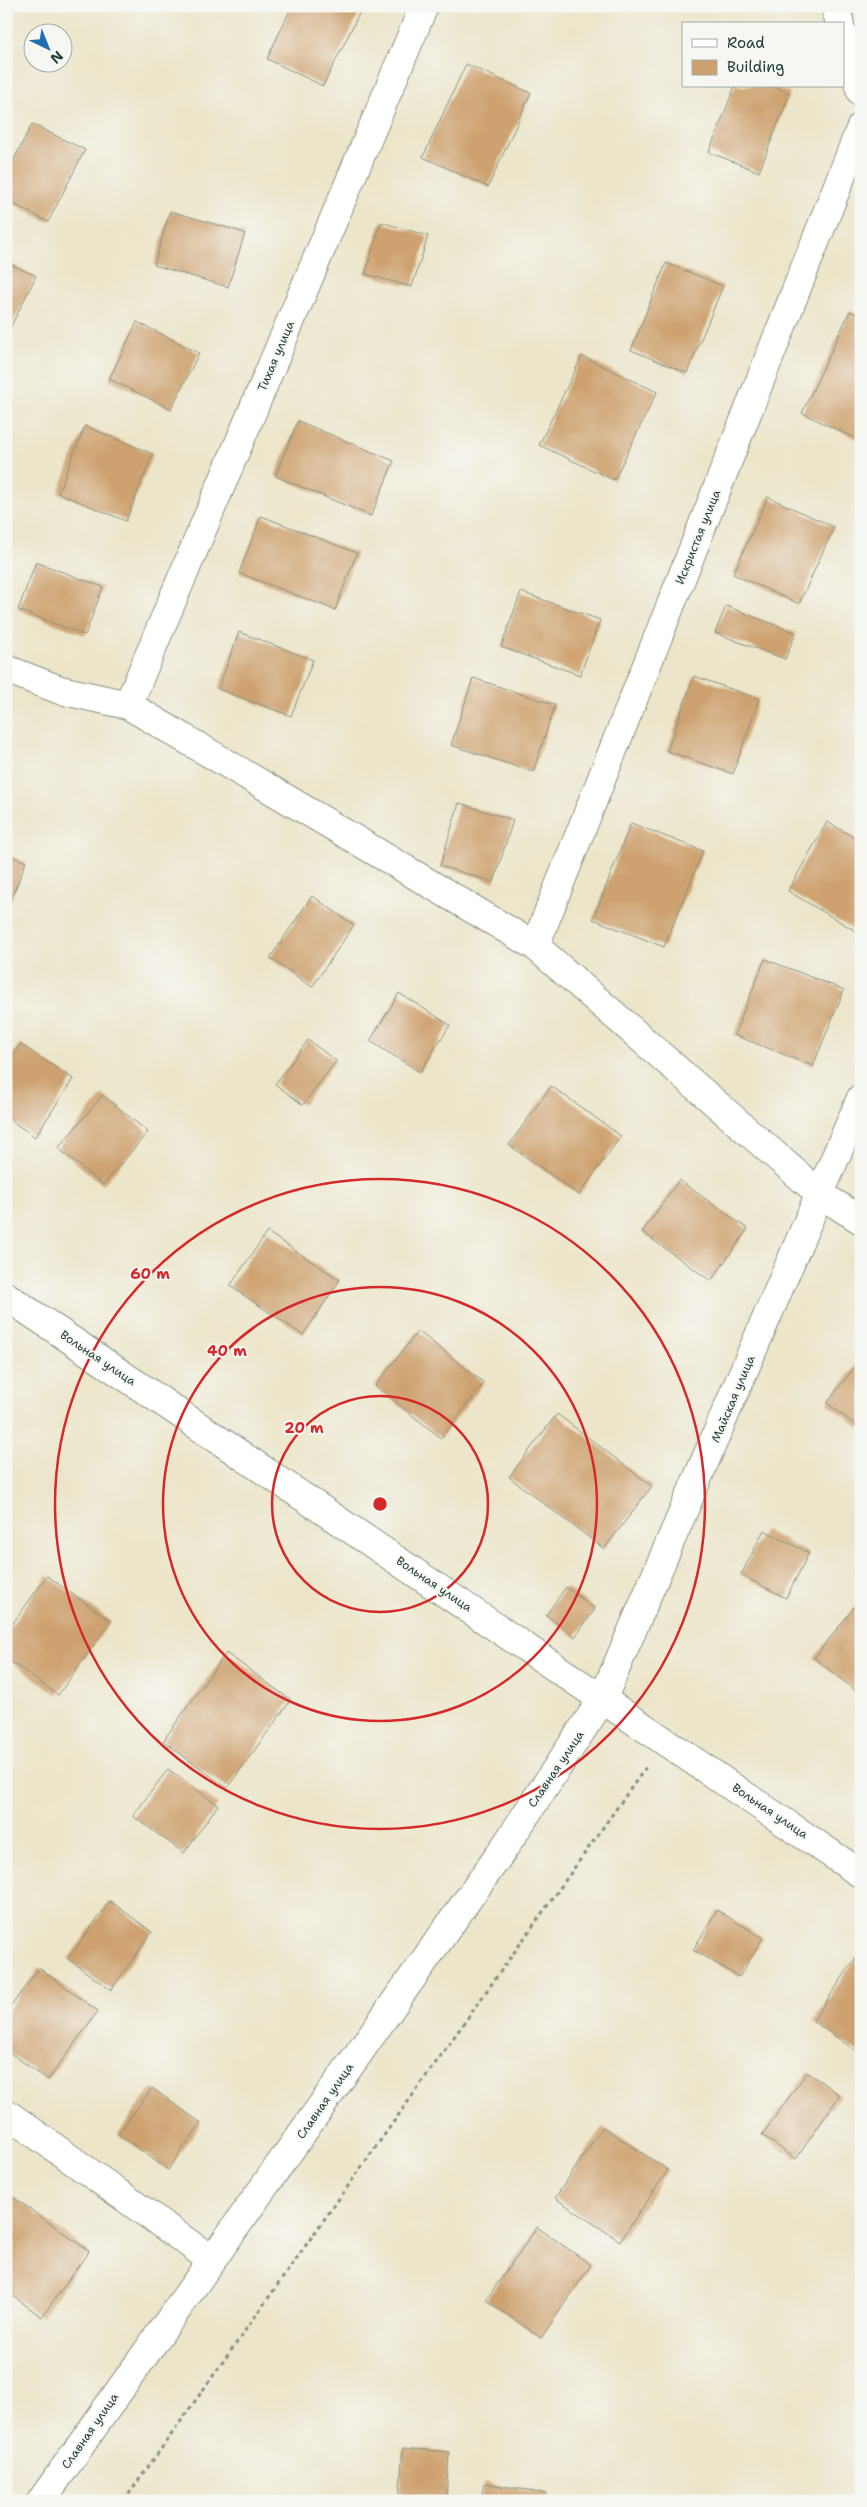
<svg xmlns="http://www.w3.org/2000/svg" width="867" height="2507" font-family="'Shantell Sans',sans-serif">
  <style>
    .building { fill: #cea26f }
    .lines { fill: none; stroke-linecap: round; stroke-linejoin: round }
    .minor-casing { stroke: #86917e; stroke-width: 30 }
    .path { stroke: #86917e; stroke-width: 3; stroke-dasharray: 4 4; stroke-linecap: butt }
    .minor { stroke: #fff; stroke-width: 28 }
    .ring { fill: none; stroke: #d62828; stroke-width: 2.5 }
    .labels { text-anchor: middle; stroke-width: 4; stroke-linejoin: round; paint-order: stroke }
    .street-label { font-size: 12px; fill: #1f3d34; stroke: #f6f6f2 }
    .centre { fill: #d62828; stroke: #f6f6f2; stroke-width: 2.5 }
    .ring-label { font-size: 15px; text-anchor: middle; font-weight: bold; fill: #d62828; stroke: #f6f6f2; stroke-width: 4; stroke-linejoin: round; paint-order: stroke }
  </style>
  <rect width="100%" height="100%" fill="#f6f6f2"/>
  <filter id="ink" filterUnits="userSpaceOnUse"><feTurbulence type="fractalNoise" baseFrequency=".02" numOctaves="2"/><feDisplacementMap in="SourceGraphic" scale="10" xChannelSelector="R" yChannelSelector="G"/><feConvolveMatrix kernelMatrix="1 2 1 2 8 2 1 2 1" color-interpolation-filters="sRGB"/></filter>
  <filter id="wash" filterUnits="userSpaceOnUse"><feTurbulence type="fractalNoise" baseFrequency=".0096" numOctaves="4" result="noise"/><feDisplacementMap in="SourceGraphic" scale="20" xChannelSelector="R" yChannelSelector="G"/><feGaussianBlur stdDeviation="1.12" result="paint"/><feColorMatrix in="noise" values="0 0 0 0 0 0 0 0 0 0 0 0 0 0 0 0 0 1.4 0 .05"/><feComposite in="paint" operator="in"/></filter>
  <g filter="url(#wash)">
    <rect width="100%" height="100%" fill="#ece5c9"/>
    <g id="blocks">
      <g class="building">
        <polygon points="292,6 348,6 360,12 323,86 267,59"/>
        <polygon points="466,64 531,93 488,187 423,157"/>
        <polygon points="735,86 773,86 790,93 759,172 709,152"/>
        <polygon points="32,124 85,150 48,222 6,200 6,175"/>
        <polygon points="170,211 245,233 228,287 154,265"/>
        <polygon points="381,222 428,236 412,287 365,274"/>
        <polygon points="6,262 36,276 6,336"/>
        <polygon points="666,263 723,286 687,373 631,350"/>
        <polygon points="850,311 861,316 861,441 802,413"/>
        <polygon points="137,322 199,353 171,409 109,379"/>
        <polygon points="582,356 657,392 614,480 539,445"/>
        <polygon points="298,421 394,461 371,516 275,476"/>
        <polygon points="85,426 153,454 126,521 58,493"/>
        <polygon points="768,497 834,527 799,604 733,574"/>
        <polygon points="261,516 357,553 335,610 239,573"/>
        <polygon points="36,562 103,587 85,635 18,610"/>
        <polygon points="521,592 600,620 580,675 501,647"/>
        <polygon points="726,606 796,633 785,659 715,633"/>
        <polygon points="239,632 313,660 291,716 218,689"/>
        <polygon points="694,676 759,699 733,774 667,751"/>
        <polygon points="473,678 555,705 533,772 451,745"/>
        <polygon points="459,803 513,820 494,882 440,866"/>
        <polygon points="827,822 861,841 859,933 788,891"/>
        <polygon points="631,823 703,851 664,947 593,919"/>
        <polygon points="6,854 26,862 6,912"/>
        <polygon points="312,896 354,925 312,987 270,958"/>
        <polygon points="765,959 844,990 813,1066 734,1035"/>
        <polygon points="399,993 450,1025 420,1072 370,1041"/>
        <polygon points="308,1040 336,1061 303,1105 275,1084"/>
        <polygon points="20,1044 73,1079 35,1137 6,1117 6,1064"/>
        <polygon points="551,1086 621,1136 579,1195 509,1145"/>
        <polygon points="103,1095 148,1132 103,1185 58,1148"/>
        <polygon points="679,1180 748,1229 711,1281 642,1232"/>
        <polygon points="267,1232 340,1280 303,1335 230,1286"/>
        <polygon points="418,1331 484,1383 441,1438 375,1386"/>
        <polygon points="861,1359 861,1429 827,1403"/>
        <polygon points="557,1414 652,1486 604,1549 509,1477"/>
        <polygon points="764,1530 809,1553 786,1598 741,1575"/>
        <polygon points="47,1576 111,1621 58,1695 6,1658 6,1633"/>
        <polygon points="566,1587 595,1609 575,1637 546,1615"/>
        <polygon points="860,1600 861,1601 860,1694 814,1658"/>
        <polygon points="226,1653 291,1700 227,1788 163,1741"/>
        <polygon points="168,1769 218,1805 184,1853 133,1816"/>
        <polygon points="110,1901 152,1932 111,1990 68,1959"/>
        <polygon points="717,1910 763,1938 739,1977 693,1950"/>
        <polygon points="857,1956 861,1959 861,2054 813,2021"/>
        <polygon points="39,1968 98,2011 48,2080 6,2050 6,2013"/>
        <polygon points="807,2072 840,2095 796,2159 762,2135"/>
        <polygon points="152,2088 201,2123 168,2170 118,2134"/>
        <polygon points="603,2127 668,2170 620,2241 555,2198"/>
        <polygon points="6,2192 89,2251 42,2317 6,2291"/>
        <polygon points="537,2227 591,2265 541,2338 486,2300"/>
        <polygon points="403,2448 449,2452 446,2501 399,2501"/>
        <polygon points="484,2483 546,2493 545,2501 481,2501"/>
      </g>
    </g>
  </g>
  <g filter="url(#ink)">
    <use href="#blocks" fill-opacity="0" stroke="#86917e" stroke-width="1"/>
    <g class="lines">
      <defs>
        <g id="minor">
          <polyline points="835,6 840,24"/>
          <polyline points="843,33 861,92"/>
          <polyline points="6,669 60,690 128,705 535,946 821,1195 861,1220"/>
          <polyline points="128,705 424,6"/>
          <polyline points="535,946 861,127"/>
          <polyline points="6,1296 861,1874"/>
          <polyline points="6,2113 212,2260"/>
          <polyline points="41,2501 500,1854 603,1698 861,1098"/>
        </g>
      </defs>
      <use href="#minor" class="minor-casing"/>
      <polyline class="path" points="124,2501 646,1767"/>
      <use href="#minor" class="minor"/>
    </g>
  </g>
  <g class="ring">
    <circle cx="380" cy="1504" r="108"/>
    <circle cx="380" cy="1504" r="217"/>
    <circle cx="380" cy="1504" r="325"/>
  </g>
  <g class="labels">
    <g class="street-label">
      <text transform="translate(276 356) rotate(-67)" y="4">Тихая улица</text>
      <text transform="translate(698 537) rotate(-68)" y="4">Искристая улица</text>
      <text transform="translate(98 1358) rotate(34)" y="4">Вольная улица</text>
      <text transform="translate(733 1399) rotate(-67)" y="4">Майская улица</text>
      <text transform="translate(434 1584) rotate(34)" y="4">Вольная улица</text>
      <text transform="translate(556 1769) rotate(-56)" y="4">Славная улица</text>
      <text transform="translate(770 1811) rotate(34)" y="4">Вольная улица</text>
      <text transform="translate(325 2101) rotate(-55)" y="4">Славная улица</text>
      <text transform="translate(90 2431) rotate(-55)" y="4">Славная улица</text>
    </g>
  </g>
  <circle cx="380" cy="1504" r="8" class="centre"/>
  <g class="ring-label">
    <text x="150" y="1279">60 m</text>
    <text x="227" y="1356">40 m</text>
    <text x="304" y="1433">20 m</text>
  </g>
  <rect width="867" height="2507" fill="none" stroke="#f6f6f2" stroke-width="25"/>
  <rect x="682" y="22" width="162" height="65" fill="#f6f6f2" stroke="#a0aca6"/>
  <rect x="692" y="39" width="25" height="8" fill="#ffffff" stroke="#a0aca6"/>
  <text x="727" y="48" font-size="15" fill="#1f3d34">Road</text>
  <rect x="692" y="60" width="25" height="15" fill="#cea26f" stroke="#a0aca6"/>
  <text x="727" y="72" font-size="15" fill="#1f3d34">Building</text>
  <g transform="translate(48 48) rotate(137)"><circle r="24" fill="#f6f6f2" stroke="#a0aca6"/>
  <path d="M0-4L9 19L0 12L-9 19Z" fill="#1f6fb2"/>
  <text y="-8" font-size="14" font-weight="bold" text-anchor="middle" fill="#1f3d34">N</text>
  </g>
</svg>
